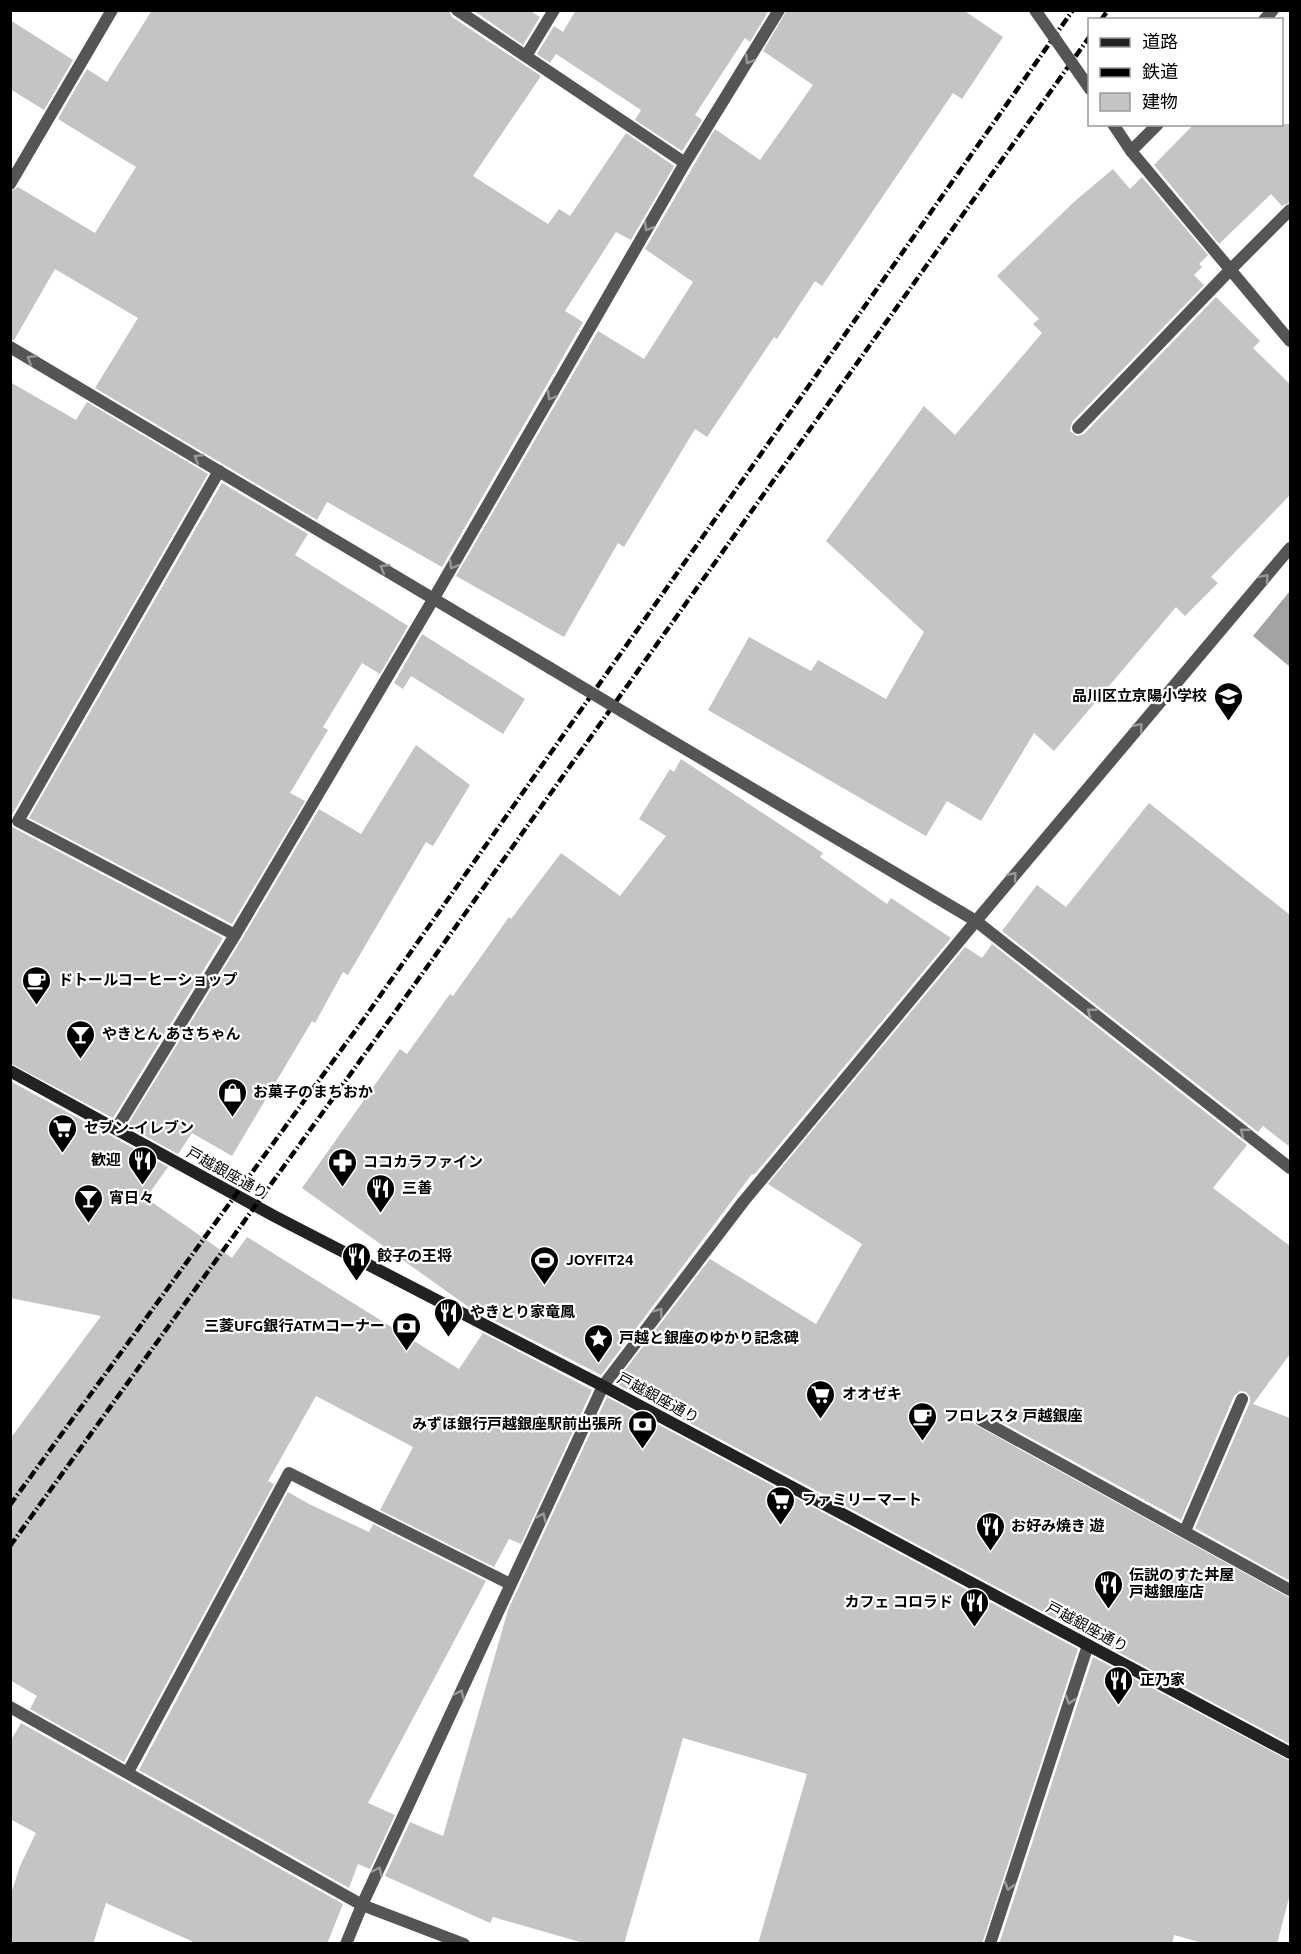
<svg xmlns="http://www.w3.org/2000/svg" width="1301" height="1954" font-family="Ubuntu,'Noto Sans JP',sans-serif">
  <style>
    .water { fill: #a3a3a3 }
    .building { fill: #c4c4c4 }
    .lines { fill: none; stroke-linecap: round; stroke-linejoin: round }
    .lane { stroke: #555; stroke-width: 12 }
    .street { stroke: #555; stroke-width: 12 }
    .secondary { stroke: #222; stroke-width: 12 }
    .rail { stroke: #000; stroke-width: 4.5; stroke-dasharray: 9 3 1.5 3; stroke-linecap: butt }
    .street-bridge { stroke: #555; stroke-width: 12 }
    .oneway { stroke: #999 }
    .labels { text-anchor: middle; stroke-width: 4.5; stroke-linejoin: round; paint-order: stroke }
    .poi-label { font-size: 15px; font-weight: bold; fill: #000; stroke: #fff; text-anchor: start }
    .street-label { font-size: 15px; fill: #000; stroke: #fff }
  </style>
  <rect width="100%" height="100%" fill="#fff"/>
  <polygon class="water" points="1290,591 1290,667 1253,636"/>
  <g class="building">
    <polygon points="152,10 449,10 452,17 541,76 473,176 548,224 559,209 570,216 626,133 674,166 631,240 616,232 565,311 583,322 442,567 327,502 317,520 95,388 138,318 55,269 14,340 10,339 10,192 18,187 95,233 136,167 58,119 87,69 107,82"/>
    <polygon points="473,10 529,10 540,17 523,45"/>
    <polygon points="576,10 769,10 750,42 745,38 695,115 702,120 682,151 635,120 641,110 556,54 550,63 537,54 554,26 563,32"/>
    <polygon points="787,10 963,10 1003,37 962,99 953,93 822,286 815,281 777,339 774,337 707,437 695,429 624,547 618,543 564,637 456,576 598,331 644,359 693,282 645,249 715,129 760,160 813,85 763,51"/>
    <polygon points="10,20 73,60 44,110 10,89"/>
    <polygon points="1194,124 1290,124 1290,202 1282,206 1271,194 1219,244 1154,165"/>
    <polygon points="1113,169 1130,189 1142,177 1208,255 1199,264 1202,267 1194,275 1204,285 1072,422 1070,431 1077,436 1084,434 1216,297 1260,341 1253,348 1290,384 1290,495 1211,577 1218,583 1185,616 1176,607 1054,751 1034,733 981,821 947,801 926,836 708,710 749,637 811,671 818,660 886,699 924,632 826,541 924,406 955,435 1042,333 1033,324 1039,319 997,276 1075,201"/>
    <polygon points="10,382 76,420 87,402 208,474 10,818"/>
    <polygon points="222,483 308,534 295,555 408,626 380,674 362,663 323,727 328,730 290,793 305,801 232,924 29,818"/>
    <polygon points="422,634 525,699 503,734 411,676 403,689 394,683"/>
    <polygon points="416,745 470,785 433,846 426,842 348,975 343,972 315,1023 312,1021 232,1156 192,1133 178,1154 127,1126 242,939 319,809 361,834"/>
    <polygon points="681,759 823,853 820,857 887,904 891,898 951,938 754,1175 752,1174 601,1375 470,1308 302,1188 400,1049 407,1054 450,994 453,996 509,917 511,919 561,853 620,896 666,836 639,819 670,769 674,772"/>
    <polygon points="1149,803 1290,915 1290,1147 1263,1126 1258,1132 1002,931 1037,885 1066,907"/>
    <polygon points="10,824 14,828 223,938 113,1118 10,1063"/>
    <polygon points="992,944 1247,1145 1213,1188 1290,1246 1290,1354 1253,1404 1290,1418 1290,1581 1195,1528 1250,1402 1250,1397 1246,1392 1240,1391 1234,1396 1181,1520 985,1413 976,1413 973,1420 974,1424 1290,1598 1290,1744 615,1383 710,1259 816,1324 862,1244 768,1184 965,947 982,958"/>
    <polygon points="10,1081 168,1167 146,1198 232,1258 247,1237 459,1369 483,1333 592,1390 521,1544 509,1539 494,1567 380,1510 413,1447 316,1396 268,1481 274,1484 124,1762 30,1709 37,1696 10,1680 10,1439 101,1316 10,1298"/>
    <polygon points="607,1397 1078,1649 982,1944 758,1944 807,1774 683,1738 624,1944 587,1944 493,1917 490,1923 385,1876 410,1822 443,1836 508,1610"/>
    <polygon points="288,1492 309,1504 369,1532 373,1524 486,1581 368,1803 395,1815 370,1869 358,1864 349,1888 139,1770"/>
    <polygon points="1093,1657 1290,1761 1290,1894 1277,1944 1206,1944 1174,1935 1172,1944 999,1944"/>
    <polygon points="21,1723 343,1904 327,1944 198,1944 106,1903 93,1944 10,1944 10,1897 20,1866 36,1833 10,1819 10,1742"/>
  </g>
  <g class="lines">
    <g class="lane">
      <polyline points="1264,20 1273,10"/>
      <polyline points="526,56 554,10"/>
      <polyline points="1131,151 1158,124"/>
      <polyline points="1078,428 1231,269 1290,210"/>
      <polyline points="219,471 18,821 235,935"/>
      <polyline points="981,1420 1290,1590"/>
      <polyline points="1185,1531 1242,1399"/>
      <polyline points="128,1772 289,1473 510,1584"/>
    </g>
    <g class="street">
      <polyline points="457,10 685,163"/>
      <polyline points="1113,124 1131,151 1290,341"/>
      <polyline points="10,184 112,10"/>
      <polyline points="10,347 550,668"/>
      <polyline points="655,731 976,921 1290,1168"/>
      <polyline points="116,1129 235,935 434,598 685,163 779,10"/>
      <polyline points="10,1707 362,1905 464,1944"/>
      <polyline points="346,1944 362,1905 603,1386 743,1202 976,921 1290,548"/>
      <polyline points="990,1944 1088,1645"/>
    </g>
    <polyline class="secondary" points="10,1071 274,1216 603,1386 1290,1753"/>
    <g class="rail">
      <polyline points="1101,20 1108,10"/>
      <polyline points="10,1505 363,1020 1073,10"/>
      <polyline points="10,1546 380,1033 1090,36"/>
    </g>
    <g class="street-bridge">
      <polyline points="1035,10 1090,89"/>
      <polyline points="550,668 655,731"/>
    </g>
  </g>
  <defs><path id="oneway-chevron" d="M-2-3.5L2.5 0L-2 3.5" fill="none" stroke-width="1.6" stroke-linecap="round" stroke-linejoin="round" transform="scale(1.5)"/></defs>
  <g class="oneway">
    <use href="#oneway-chevron" transform="translate(749 60) rotate(122)"/>
    <use href="#oneway-chevron" transform="translate(648 227) rotate(120)"/>
    <use href="#oneway-chevron" transform="translate(31 359) rotate(-149)"/>
    <use href="#oneway-chevron" transform="translate(551 396) rotate(120)"/>
    <use href="#oneway-chevron" transform="translate(198 458) rotate(-149)"/>
    <use href="#oneway-chevron" transform="translate(453 565) rotate(120)"/>
    <use href="#oneway-chevron" transform="translate(384 568) rotate(-149)"/>
    <use href="#oneway-chevron" transform="translate(1265 578) rotate(-50)"/>
    <use href="#oneway-chevron" transform="translate(1139 727) rotate(-50)"/>
    <use href="#oneway-chevron" transform="translate(1013 876) rotate(-50)"/>
    <use href="#oneway-chevron" transform="translate(1091 1012) rotate(-142)"/>
    <use href="#oneway-chevron" transform="translate(1244 1132) rotate(-142)"/>
    <use href="#oneway-chevron" transform="translate(659 1312) rotate(-53)"/>
    <use href="#oneway-chevron" transform="translate(542 1517) rotate(-65)"/>
    <use href="#oneway-chevron" transform="translate(460 1694) rotate(-65)"/>
    <use href="#oneway-chevron" transform="translate(1070 1700) rotate(108)"/>
    <use href="#oneway-chevron" transform="translate(378 1871) rotate(-65)"/>
    <use href="#oneway-chevron" transform="translate(1009 1886) rotate(108)"/>
  </g>
  <defs>
    <symbol id="school-pin" viewBox="-11 -11 22 30"><path d="M0 17L-7.5 6A9.5 9.5 0 1 1 7.5 6Z" fill="#000" stroke="#fff"/><path d="M0-5L7-2L0 1L-7-2ZM-4 1L0 2.5L4 1V4Q0 6-4 4Z" fill="#fff"/></symbol>
    <symbol id="cafe-pin" viewBox="-11 -11 22 30"><path d="M0 17L-7.5 6A9.5 9.5 0 1 1 7.5 6Z" fill="#000" stroke="#fff"/><path d="M-5.5-4.5H6V0H3Q3 3.5 0 3.5H-2.5Q-5.5 3.5-5.5 0ZM3-3.2v2h1.7v-2ZM-6 4.5H4V6H-6Z" fill="#fff"/></symbol>
    <symbol id="bar-pin" viewBox="-11 -11 22 30"><path d="M0 17L-7.5 6A9.5 9.5 0 1 1 7.5 6Z" fill="#000" stroke="#fff"/><path d="M-6-5H6L.8 .8V4.5H3.5V6h-7V4.5H-.8V.8Z" fill="#fff"/></symbol>
    <symbol id="shop-pin" viewBox="-11 -11 22 30"><path d="M0 17L-7.5 6A9.5 9.5 0 1 1 7.5 6Z" fill="#000" stroke="#fff"/><path d="M-5-2.5h2.3a2.7 3.5 0 0 1 5.4 0H5L5.5 6h-11ZM-1.5-2.5h3a1.5 2.3 0 0 0-3 0Z" fill="#fff"/></symbol>
    <symbol id="supermarket-pin" viewBox="-11 -11 22 30"><path d="M0 17L-7.5 6A9.5 9.5 0 1 1 7.5 6Z" fill="#000" stroke="#fff"/><path d="M-6-5.5h2.5l.6 2H6L4.5 2H-2.5L-4.4-4H-6ZM-1.5 3.2a1.3 1.3 0 1 0 .1 0ZM3 3.2a1.3 1.3 0 1 0 .1 0Z" fill="#fff"/></symbol>
    <symbol id="restaurant-pin" viewBox="-11 -11 22 30"><path d="M0 17L-7.5 6A9.5 9.5 0 1 1 7.5 6Z" fill="#000" stroke="#fff"/><path d="M-5-6h1v4h1v-4h1v4h1v-4h1v5L-1.5 .5V6h-2V.5L-5-1ZM5-6V6H3V1.5H1.5Q1.5-4 5-6Z" fill="#fff"/></symbol>
    <symbol id="pharmacy-pin" viewBox="-11 -11 22 30"><path d="M0 17L-7.5 6A9.5 9.5 0 1 1 7.5 6Z" fill="#000" stroke="#fff"/><path d="M-2-6h4v4h4v4h-4v4h-4v-4h-4v-4h4Z" fill="#fff"/></symbol>
    <symbol id="stadium-pin" viewBox="-11 -11 22 30"><path d="M0 17L-7.5 6A9.5 9.5 0 1 1 7.5 6Z" fill="#000" stroke="#fff"/><path d="M0-5a6.5 5 0 1 0 0 10a6.5 5 0 1 0 0-10ZM-3.5-1.8h7v3.6h-7Z" fill="#fff"/></symbol>
    <symbol id="bank-pin" viewBox="-11 -11 22 30"><path d="M0 17L-7.5 6A9.5 9.5 0 1 1 7.5 6Z" fill="#000" stroke="#fff"/><path d="M-6-4H6V4H-6ZM0-2.3a2.3 2.3 0 1 0 0 4.6a2.3 2.3 0 1 0 0-4.6Z" fill="#fff"/></symbol>
    <symbol id="sight-pin" viewBox="-11 -11 22 30"><path d="M0 17L-7.5 6A9.5 9.5 0 1 1 7.5 6Z" fill="#000" stroke="#fff"/><path d="M0-6L1.8-2.2L6-1.7L2.9 1.2L3.7 5.4L0 3.3L-3.7 5.4L-2.9 1.2L-6-1.7L-1.8-2.2Z" fill="#fff"/></symbol>
  </defs>
  <g fill-rule="evenodd">
    <use href="#school-pin" x="1212" y="680" width="33" height="45"/>
    <use href="#cafe-pin" x="20" y="964" width="33" height="45"/>
    <use href="#bar-pin" x="64" y="1018" width="33" height="45"/>
    <use href="#shop-pin" x="216" y="1076" width="33" height="45"/>
    <use href="#supermarket-pin" x="46" y="1112" width="33" height="45"/>
    <use href="#restaurant-pin" x="126" y="1144" width="33" height="45"/>
    <use href="#pharmacy-pin" x="326" y="1146" width="33" height="45"/>
    <use href="#restaurant-pin" x="364" y="1172" width="33" height="45"/>
    <use href="#bar-pin" x="72" y="1182" width="33" height="45"/>
    <use href="#restaurant-pin" x="340" y="1240" width="33" height="45"/>
    <use href="#stadium-pin" x="528" y="1244" width="33" height="45"/>
    <use href="#restaurant-pin" x="432" y="1296" width="33" height="45"/>
    <use href="#bank-pin" x="390" y="1310" width="33" height="45"/>
    <use href="#sight-pin" x="582" y="1322" width="33" height="45"/>
    <use href="#supermarket-pin" x="804" y="1378" width="33" height="45"/>
    <use href="#cafe-pin" x="906" y="1400" width="33" height="45"/>
    <use href="#bank-pin" x="626" y="1408" width="33" height="45"/>
    <use href="#supermarket-pin" x="764" y="1484" width="33" height="45"/>
    <use href="#restaurant-pin" x="974" y="1510" width="33" height="45"/>
    <use href="#restaurant-pin" x="1092" y="1568" width="33" height="45"/>
    <use href="#restaurant-pin" x="958" y="1586" width="33" height="45"/>
    <use href="#restaurant-pin" x="1102" y="1664" width="33" height="45"/>
  </g>
  <g class="labels">
    <g class="poi-label">
      <text x="1207" y="701" text-anchor="end">品川区立京陽小学校</text>
      <text x="58" y="985">ドトールコーヒーショップ</text>
      <text x="102" y="1039">やきとん あさちゃん</text>
      <text x="253" y="1097">お菓子のまちおか</text>
      <text x="84" y="1133">セブン-イレブン</text>
      <text x="121" y="1165" text-anchor="end">歓迎</text>
      <text x="363" y="1167">ココカラファイン</text>
      <text x="402" y="1193">三善</text>
      <text x="109" y="1203">宵日々</text>
      <text x="377" y="1261">餃子の王将</text>
      <text x="566" y="1265">JOYFIT24</text>
      <text x="470" y="1317">やきとり家竜鳳</text>
      <text x="385" y="1331" text-anchor="end">三菱UFG銀行ATMコーナー</text>
      <text x="619" y="1343">戸越と銀座のゆかり記念碑</text>
      <text x="842" y="1399">オオゼキ</text>
      <text x="944" y="1421">フロレスタ 戸越銀座</text>
      <text x="622" y="1429" text-anchor="end">みずほ銀行戸越銀座駅前出張所</text>
      <text x="802" y="1505">ファミリーマート</text>
      <text x="1011" y="1531">お好み焼き 遊</text>
      <text x="1129" y="1580">伝説のすた丼屋<tspan x="1129" dy="17">戸越銀座店</tspan></text>
      <text x="953" y="1607" text-anchor="end">カフェ コロラド</text>
      <text x="1140" y="1685">正乃家</text>
    </g>
    <g class="street-label">
      <text transform="translate(227 1173) rotate(29)" y="5">戸越銀座通り</text>
      <text transform="translate(658 1398) rotate(28)" y="5">戸越銀座通り</text>
      <text transform="translate(1087 1627) rotate(28)" y="5">戸越銀座通り</text>
    </g>
  </g>
  <rect width="1301" height="1954" fill="none" stroke="#000000" stroke-width="24"/>
  <rect x="1088" y="18" width="195" height="108" fill="#ffffff" stroke="#999999" stroke-width="1.5"/>
  <rect x="1100" y="38" width="30" height="9" fill="#222222" stroke="#999999" stroke-width="1.5"/>
  <text x="1142" y="48" font-size="18" fill="#000000">道路</text>
  <rect x="1100" y="68" width="30" height="9" fill="#000000" stroke="#999999" stroke-width="1.5"/>
  <text x="1142" y="78" font-size="18" fill="#000000">鉄道</text>
  <rect x="1100" y="93" width="30" height="18" fill="#c4c4c4" stroke="#999999" stroke-width="1.5"/>
  <text x="1142" y="108" font-size="18" fill="#000000">建物</text>
</svg>
